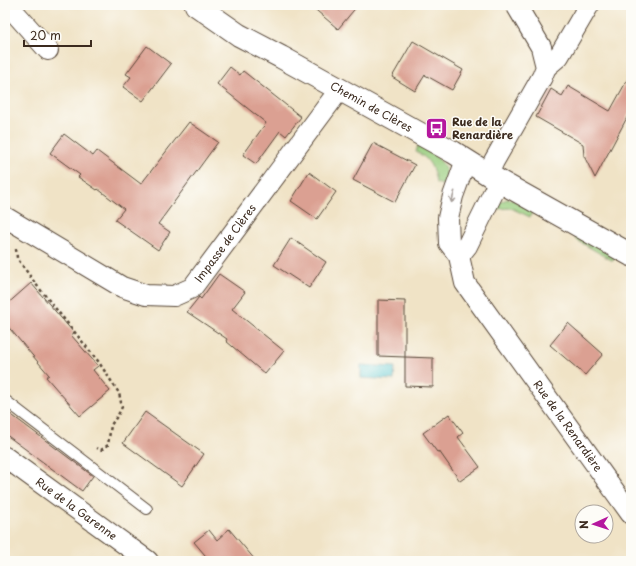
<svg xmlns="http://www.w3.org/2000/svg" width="636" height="566" font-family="'Playpen Sans',sans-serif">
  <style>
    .green { fill: #99cd7e; stroke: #6a7c4e }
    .water { fill: #5ac7d1; stroke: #4a7878 }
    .building { fill: #dba092 }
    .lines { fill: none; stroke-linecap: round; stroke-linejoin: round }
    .service-casing { stroke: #564637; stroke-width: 12 }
    .minor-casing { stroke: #564637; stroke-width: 22 }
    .tertiary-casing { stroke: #564637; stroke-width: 24 }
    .path { stroke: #564637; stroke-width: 2.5; stroke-dasharray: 3 3; stroke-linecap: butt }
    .service { stroke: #fff; stroke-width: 10 }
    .minor { stroke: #fff; stroke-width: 20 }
    .tertiary { stroke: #fff; stroke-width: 22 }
    .oneway { stroke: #a79f9a }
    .labels { text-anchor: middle; stroke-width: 3; stroke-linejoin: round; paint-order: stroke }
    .street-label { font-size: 11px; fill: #3b2a1e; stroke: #fdfcf7 }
    .poi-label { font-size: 11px; font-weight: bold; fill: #3b2a1e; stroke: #fdfcf7; text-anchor: start }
  </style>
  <rect width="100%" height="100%" fill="#fdfcf7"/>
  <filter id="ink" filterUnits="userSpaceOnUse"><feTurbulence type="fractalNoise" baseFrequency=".025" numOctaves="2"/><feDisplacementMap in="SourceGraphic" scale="8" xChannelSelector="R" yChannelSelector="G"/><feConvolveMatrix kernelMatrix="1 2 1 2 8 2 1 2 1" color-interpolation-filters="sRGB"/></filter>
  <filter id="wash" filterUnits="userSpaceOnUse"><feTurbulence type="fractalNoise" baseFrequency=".012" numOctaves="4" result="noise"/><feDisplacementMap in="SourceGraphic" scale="16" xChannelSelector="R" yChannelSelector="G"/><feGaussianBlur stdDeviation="0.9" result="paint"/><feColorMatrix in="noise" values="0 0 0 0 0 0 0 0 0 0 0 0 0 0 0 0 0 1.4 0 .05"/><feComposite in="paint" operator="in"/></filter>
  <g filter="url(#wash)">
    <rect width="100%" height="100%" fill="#f0e3c6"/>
    <g class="green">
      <path d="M418 145C435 153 451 165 446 186L436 183C434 168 429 158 416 152Z"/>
      <polygon points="507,199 513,200 534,211 530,217 511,208 496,209 500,202"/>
      <polygon points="577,235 616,255 613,261 575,239"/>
    </g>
    <polygon class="water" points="361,365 395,367 394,380 361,378"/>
    <g id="blocks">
      <g class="building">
        <polygon points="310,5 358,5 338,29"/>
        <polygon points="413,41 463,70 452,90 425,75 415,91 392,77"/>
        <polygon points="147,46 171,64 143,101 123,87 131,77 126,74"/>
        <polygon points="230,67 240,75 243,71 301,117 286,136 280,131 256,164 243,155 266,123 217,84"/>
        <polygon points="631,73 631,110 595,178 584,156 583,144 536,117 551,89 562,96 568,86 610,111"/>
        <polygon points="189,122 218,142 158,224 170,232 158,250 115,220 124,209 98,189 97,190 78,177 80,175 50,153 64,134 93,156 97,151 141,184"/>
        <polygon points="373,143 415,165 395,202 353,180"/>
        <polygon points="309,172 336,192 317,219 291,201"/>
        <polygon points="291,238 326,262 309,288 274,265"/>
        <polygon points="219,274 245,292 232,309 284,351 265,374 226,341 227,339 187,312 199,297 201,299"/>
        <polygon points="31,283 74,333 71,335 98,366 93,370 110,391 80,416 46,377 49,375 5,323 5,306"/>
        <polygon points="378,300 405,301 405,357 378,356"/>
        <polygon points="568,323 603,354 585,375 550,345"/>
        <polygon points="405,357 433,358 433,387 405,386"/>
        <polygon points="5,410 93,476 82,491 5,434"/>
        <polygon points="145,412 204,454 182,486 123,443"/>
        <polygon points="449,414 463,433 458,437 480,467 460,481 439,451 437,452 423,433"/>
        <polygon points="229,529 256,561 210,561 194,542 209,530 217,540"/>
      </g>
    </g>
  </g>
  <g filter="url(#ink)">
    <use href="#blocks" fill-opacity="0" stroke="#564637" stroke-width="1"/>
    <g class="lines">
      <defs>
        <polyline id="service" points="5,400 147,509"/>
        <g id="minor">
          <polyline points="8,5 48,50"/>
          <polyline points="546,67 559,56 589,5"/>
          <path id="s1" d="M466 160 453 196 448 218 449 243 459 256 465 283 631 514"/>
          <polyline points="488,174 494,161 542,77 546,67 541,47 516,5"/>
          <path id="s2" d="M5 217 122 287 146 295 174 296 192 288 340 89"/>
          <polyline points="459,256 467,246 499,181"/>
          <path id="s3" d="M5 457 148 561"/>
        </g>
        <g id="tertiary">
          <path id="s4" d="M196 5 239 35 281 57 453 152 499 181 631 255"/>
        </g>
      </defs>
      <use href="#service" class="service-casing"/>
      <use href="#minor" class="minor-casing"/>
      <use href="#tertiary" class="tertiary-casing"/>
      <polyline class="path" points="16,249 17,258 35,283 98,361 119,393 122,407 118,415 111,425 108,445 101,450 97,448"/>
      <use href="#service" class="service"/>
      <use href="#minor" class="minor"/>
      <use href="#tertiary" class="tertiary"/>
    </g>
    <defs><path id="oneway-shaft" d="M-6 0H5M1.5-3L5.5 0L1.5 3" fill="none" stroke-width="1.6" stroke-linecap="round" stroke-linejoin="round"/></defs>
    <use class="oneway" href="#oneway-shaft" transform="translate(453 197) rotate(106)"/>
  </g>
  <defs>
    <symbol id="bus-square" viewBox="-11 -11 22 22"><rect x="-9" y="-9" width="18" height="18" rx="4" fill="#b5179e" stroke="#fdfcf7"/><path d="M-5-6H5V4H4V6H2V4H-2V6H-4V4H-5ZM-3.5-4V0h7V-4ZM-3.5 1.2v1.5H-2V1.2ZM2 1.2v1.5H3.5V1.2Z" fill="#fff"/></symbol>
  </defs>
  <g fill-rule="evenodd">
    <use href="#bus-square" x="424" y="116" width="25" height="25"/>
  </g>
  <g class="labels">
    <g class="street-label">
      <text dy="4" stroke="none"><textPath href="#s4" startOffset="203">Chemin de Clères</textPath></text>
      <text dy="4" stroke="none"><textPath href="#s2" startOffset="265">Impasse de Clères</textPath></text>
      <text dy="4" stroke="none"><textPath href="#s1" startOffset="306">Rue de la Renardière</textPath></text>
      <text dy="4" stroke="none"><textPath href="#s3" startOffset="88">Rue de la Garenne</textPath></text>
    </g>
    <g class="poi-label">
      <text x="452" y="126">Rue de la<tspan x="452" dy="13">Renardière</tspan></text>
    </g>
  </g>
  <rect width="636" height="566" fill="none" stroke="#fdfcf7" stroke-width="20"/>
  <g transform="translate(594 524) rotate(267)"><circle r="19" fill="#fdfcf7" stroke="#afa8a0"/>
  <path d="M0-3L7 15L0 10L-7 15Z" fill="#b5179e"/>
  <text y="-6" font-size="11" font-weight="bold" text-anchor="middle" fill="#3b2a1e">N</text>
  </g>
  <path d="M24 40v6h67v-6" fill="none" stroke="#3b2a1e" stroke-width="2"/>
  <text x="30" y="40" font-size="12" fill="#3b2a1e" stroke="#fdfcf7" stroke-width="3" paint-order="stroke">20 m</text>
</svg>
